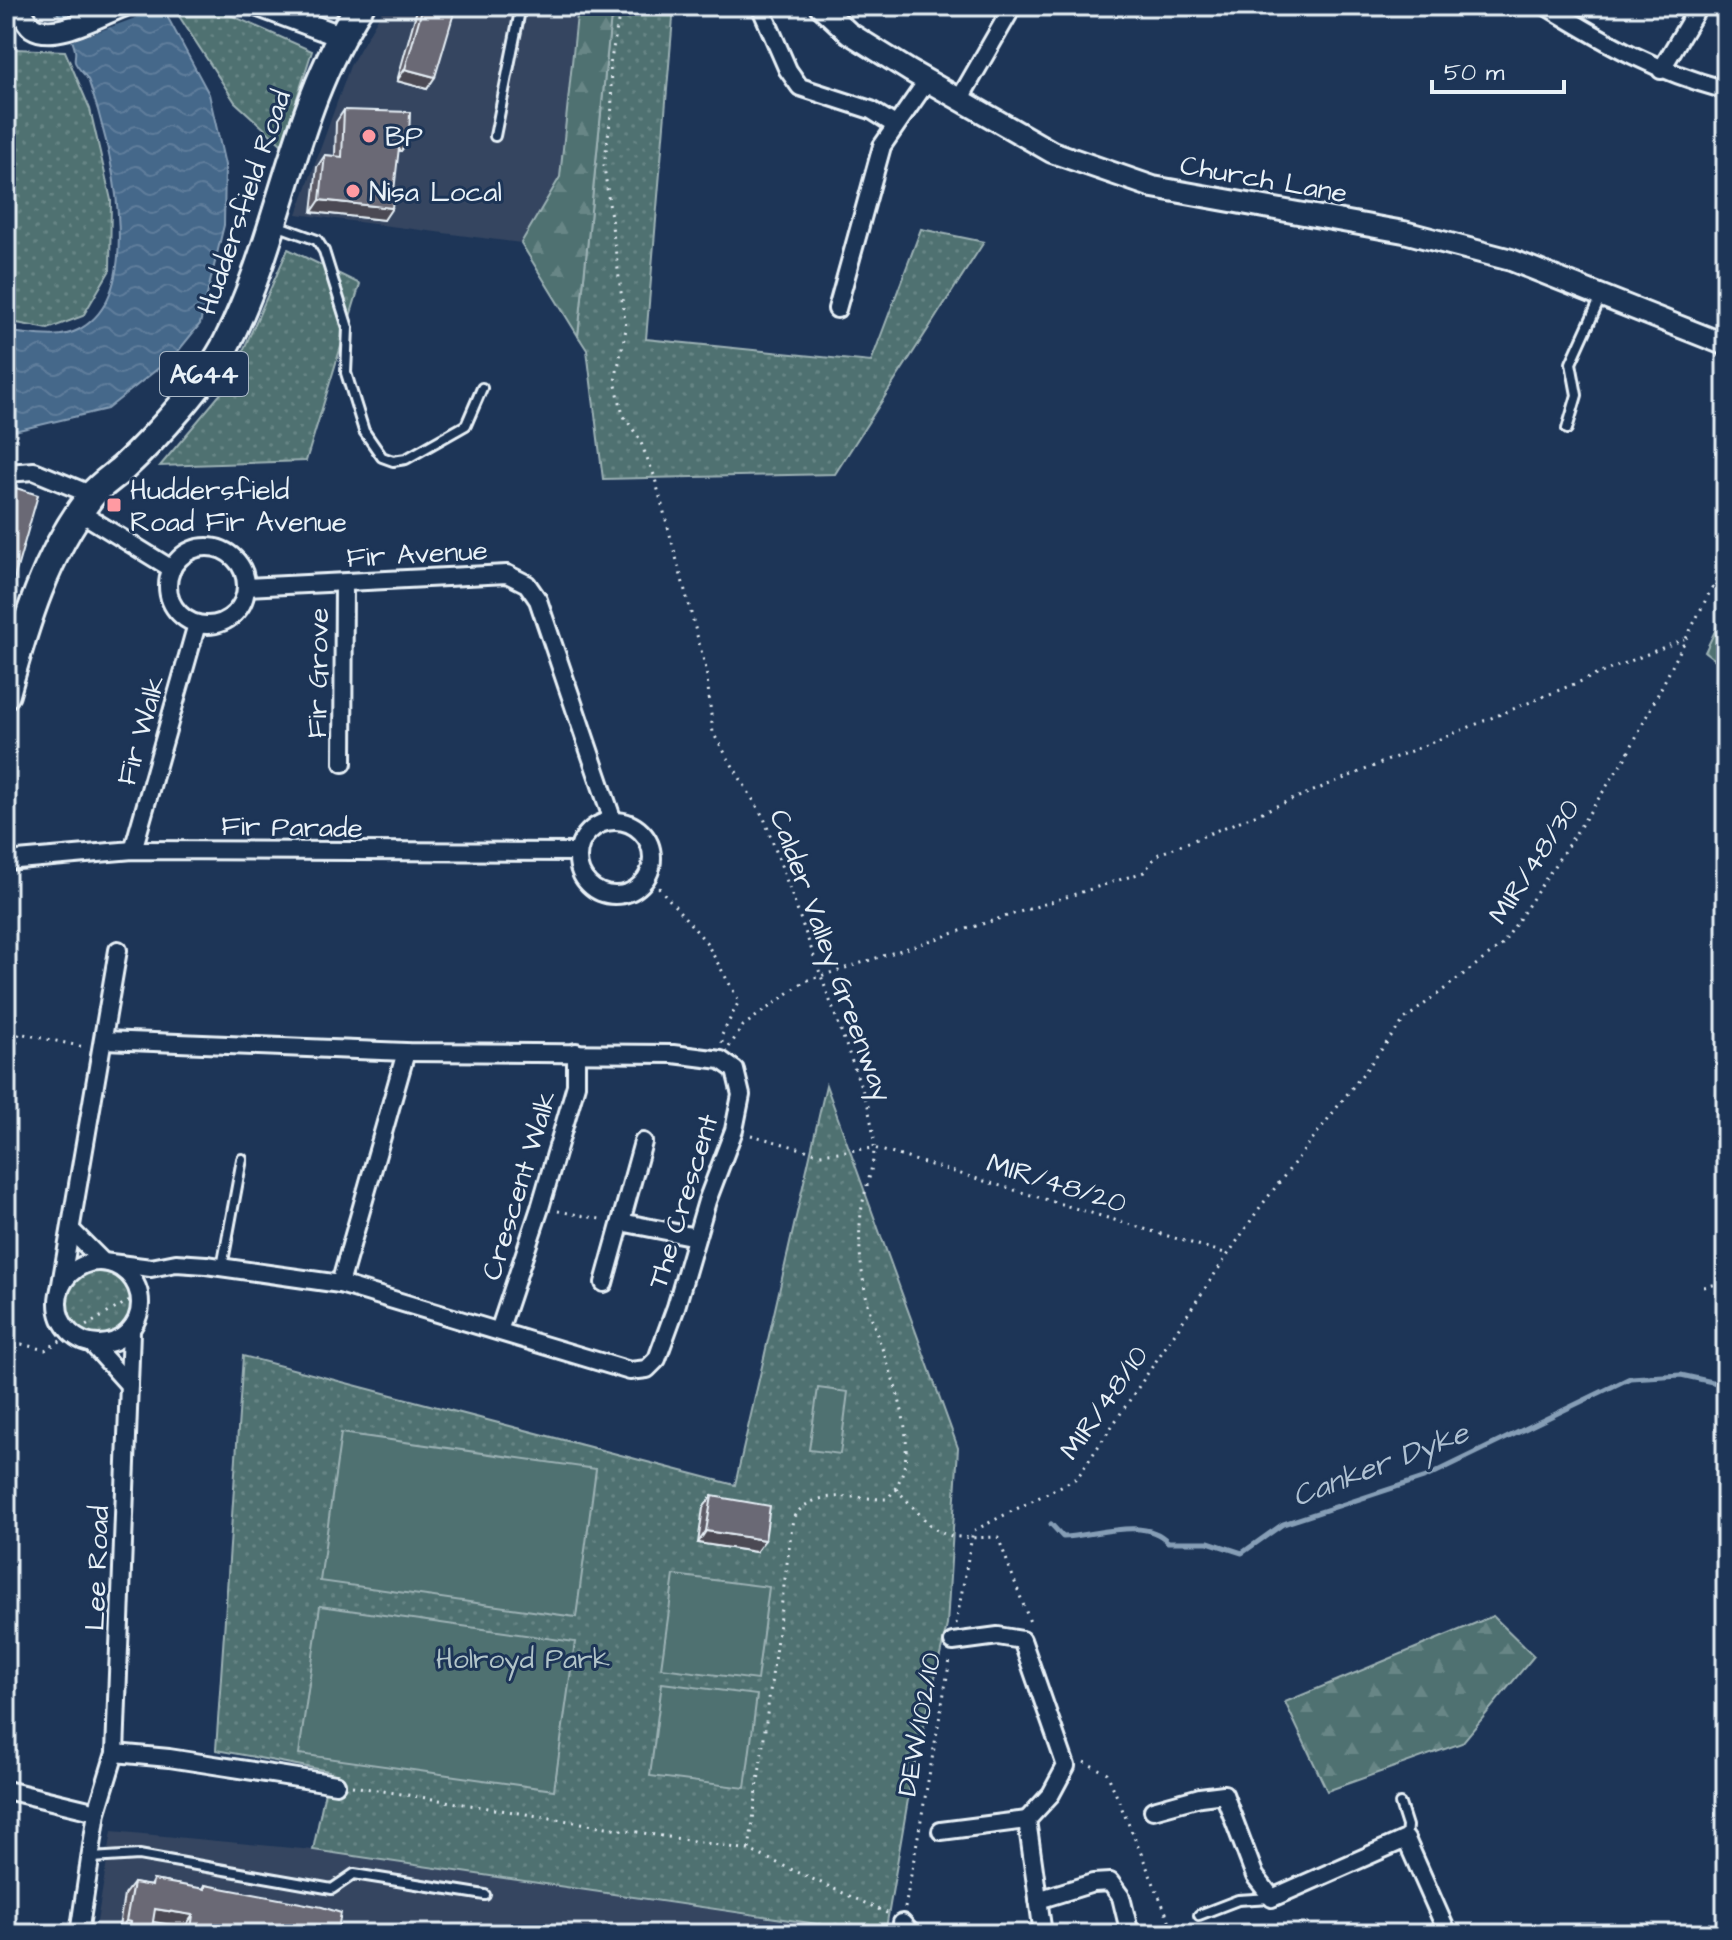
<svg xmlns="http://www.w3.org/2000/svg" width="1732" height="1940" font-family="'Architects Daughter',sans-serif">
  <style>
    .built { fill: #344560 }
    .green { fill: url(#green-dots); stroke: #9cb1b4; stroke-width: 2 }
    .forest { fill: url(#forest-firs); stroke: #9cb1b4; stroke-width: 2 }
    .cemetery { fill: url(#cemetery-stones); stroke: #9cb1b4; stroke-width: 2 }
    .pitch { fill: #4f7171; stroke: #9cb1b4; stroke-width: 2 }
    .water { fill: url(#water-waves); stroke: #869eb6; stroke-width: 2 }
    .pier { fill: #1d3557 }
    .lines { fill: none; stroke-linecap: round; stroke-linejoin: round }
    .stream { stroke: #869eb6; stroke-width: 5 }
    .service-casing { stroke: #e8f1f8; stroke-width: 14 }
    .minor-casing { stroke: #e8f1f8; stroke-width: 22 }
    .tertiary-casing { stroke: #e8f1f8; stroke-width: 26 }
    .trunk-casing { stroke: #e8f1f8; stroke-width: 32 }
    .path { stroke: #e8f1f8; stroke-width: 3; stroke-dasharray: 2 6; stroke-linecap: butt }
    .service { stroke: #1d3557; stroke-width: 8 }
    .minor { stroke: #1d3557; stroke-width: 16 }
    .tertiary { stroke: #1d3557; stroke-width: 20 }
    .trunk { stroke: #1d3557; stroke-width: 26 }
    .wall { fill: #5c5a65; stroke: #e8f1f8; stroke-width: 2 }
    .shaded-wall { fill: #4b4a52; stroke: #e8f1f8; stroke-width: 2 }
    .building { fill: #6b6975; stroke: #e8f1f8; stroke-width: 2 }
    .poi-dot { fill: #ff9aa2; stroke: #1d3557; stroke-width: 3 }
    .labels { text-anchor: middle; stroke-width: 6; stroke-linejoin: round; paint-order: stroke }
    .shield { fill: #1d3557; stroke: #abb9c8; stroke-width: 2 }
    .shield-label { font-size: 26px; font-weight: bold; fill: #e8f1f8 }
    .poi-label { font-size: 28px; fill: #e8f1f8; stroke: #1d3557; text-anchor: start }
    .street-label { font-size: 28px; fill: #e8f1f8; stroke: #1d3557 }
    .park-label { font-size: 28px; fill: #b2c4c9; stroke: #1d3557 }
    .water-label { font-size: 30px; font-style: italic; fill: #afc1d2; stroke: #1d3557 }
  </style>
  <defs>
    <pattern id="green-dots" width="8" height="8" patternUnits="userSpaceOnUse" patternTransform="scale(2)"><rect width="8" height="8" fill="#4f7171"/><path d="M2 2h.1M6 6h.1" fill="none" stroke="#688686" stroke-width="1.8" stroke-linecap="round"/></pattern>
    <pattern id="forest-firs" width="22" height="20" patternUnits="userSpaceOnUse" patternTransform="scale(2)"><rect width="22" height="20" fill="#4f7171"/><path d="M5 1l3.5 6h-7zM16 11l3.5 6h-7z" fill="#688686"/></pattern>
    <pattern id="cemetery-stones" width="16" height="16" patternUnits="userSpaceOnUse" patternTransform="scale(2)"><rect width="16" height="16" fill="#4f7171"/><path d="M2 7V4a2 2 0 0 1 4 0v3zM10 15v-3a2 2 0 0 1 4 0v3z" fill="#688686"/></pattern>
    <pattern id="water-waves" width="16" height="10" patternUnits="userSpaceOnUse" patternTransform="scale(2)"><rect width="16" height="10" fill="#44678a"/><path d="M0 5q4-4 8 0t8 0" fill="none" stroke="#5f7d9b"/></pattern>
  </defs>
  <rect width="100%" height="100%" fill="#1d3557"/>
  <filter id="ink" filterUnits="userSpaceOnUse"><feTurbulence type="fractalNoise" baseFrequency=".0125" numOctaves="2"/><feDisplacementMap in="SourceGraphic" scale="16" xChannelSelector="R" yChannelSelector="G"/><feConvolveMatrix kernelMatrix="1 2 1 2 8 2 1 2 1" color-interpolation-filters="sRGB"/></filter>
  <g filter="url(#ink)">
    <g class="built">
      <polygon points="385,6 578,6 560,177 521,243 297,214 350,66"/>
      <polygon points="112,1831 313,1850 875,1934 95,1934"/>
    </g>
    <g class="green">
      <polygon points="186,6 210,6 312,51 282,145 235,102 177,13"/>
      <polygon points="612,6 674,6 646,339 871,362 921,229 984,242 835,474 603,479 587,350 578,336"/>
      <polygon points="15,49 65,51 90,109 111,200 110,270 83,316 48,329 6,321 6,54"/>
      <polygon points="288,249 360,284 306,461 160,466 228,385"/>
      <polygon points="826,1085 958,1448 947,1625 911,1782 885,1934 313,1850 329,1771 216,1750 243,1356 735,1485"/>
      <circle cx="99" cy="1304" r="41"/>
    </g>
    <g class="forest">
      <polygon points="578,6 612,6 578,336 521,243 560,177"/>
      <polygon points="1493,1616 1534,1656 1462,1743 1327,1791 1285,1702"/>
    </g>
    <polygon class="cemetery" points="1726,608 1726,668 1705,652"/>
    <g class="pitch">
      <polygon points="818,1388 848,1392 840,1454 809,1450"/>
      <polygon points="341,1433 596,1469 576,1617 320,1581"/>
      <polygon points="674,1575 769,1587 757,1680 661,1668"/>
      <polygon points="320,1606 575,1642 554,1790 299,1754"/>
      <polygon points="662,1683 757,1695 745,1788 650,1776"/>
    </g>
    <path class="water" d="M53 6H166L168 18 209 94 225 165 224 225 200 324 175 355 107 409 6 433V332C29 333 57 341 78 330 150 294 109 140 89 82 87 75 78 70 75 62 74 58 76 54 75 50 72 36 61 18 53 6Z"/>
    <polygon class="pier" points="94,6 168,6 67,43 56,20"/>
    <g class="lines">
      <path class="stream" d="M1051 1524 1063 1537C1094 1536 1145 1516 1168 1542H1208L1242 1553 1283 1524 1426 1477 1630 1378 1681 1375 1726 1385"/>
      <defs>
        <g id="service">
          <polyline points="495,136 521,6"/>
          <polyline points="276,225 317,240 324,251 348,328 346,373 364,431 382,457 393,461 406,459 466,425 482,388"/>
          <polyline points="1567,429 1577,395 1571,363 1601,297"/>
          <polyline points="222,1267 242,1159"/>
          <polyline points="1400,1804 1407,1826 1406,1839"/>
          <polyline points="91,1858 139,1855 332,1889 354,1874 485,1895"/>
          <polyline points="1199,1915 1238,1900 1271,1898"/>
        </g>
        <g id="minor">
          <polyline points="760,6 788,70 800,87 871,110 895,125"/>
          <path d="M1546 6C1608 44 1655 71 1726 90"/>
          <polyline points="1661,70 1699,6"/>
          <polyline points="959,100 1013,6"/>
          <polyline points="837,309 882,146 927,81"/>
          <polyline points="6,473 34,471 92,495"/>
          <polyline points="81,513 172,569"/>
          <circle cx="207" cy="586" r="39"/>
          <polyline points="246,587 507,574 527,584 538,600 613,821"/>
          <polyline points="343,763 344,583"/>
          <circle cx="615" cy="858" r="37"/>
          <polyline points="133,850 197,624"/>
          <polyline points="6,861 133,850 578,852"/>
          <polyline points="621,1222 696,1237"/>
          <polyline points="71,1230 103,1262 151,1268 176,1263 206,1265 340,1284 630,1371 647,1369 657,1359 676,1307 707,1201 734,1130 741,1095 735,1070 721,1060 673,1054 406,1052 104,1040"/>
          <circle cx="99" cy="1303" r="41"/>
          <polyline points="604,1283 643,1142"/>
          <polyline points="340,1284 406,1052"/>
          <polyline points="60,1290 118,950"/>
          <polyline points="499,1331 540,1208 576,1085 576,1052"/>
          <polyline points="92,1344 129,1385"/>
          <polyline points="953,1642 998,1636 1022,1640 1066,1766 1051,1794 1027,1820"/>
          <polyline points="115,1753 169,1758 336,1784"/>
          <polyline points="6,1790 97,1812"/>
          <polyline points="1153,1810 1200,1797 1224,1794 1255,1876 1272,1898 1406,1839 1448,1934"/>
          <polyline points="1027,1820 1043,1934"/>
          <polyline points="941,1831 1027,1820"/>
          <polyline points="1038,1900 1093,1883 1110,1882 1121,1897 1130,1934"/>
          <polyline points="902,1923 912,1934"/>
          <polyline points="79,1934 97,1812 115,1753 131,1331"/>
        </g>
        <g id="tertiary">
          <path d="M18 6C22 12 26 22 32 27 55 42 101 14 123 6"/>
          <polyline points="259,6 340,36"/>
          <polyline points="820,6 849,33 910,71 1052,152 1153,187 1404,232 1511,260 1726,345"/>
        </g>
        <path id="trunk" d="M6 694C25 624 46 554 91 496 100 485 113 477 123 468 154 439 209 379 227 342 282 234 292 108 360 6"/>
      </defs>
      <use href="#service" class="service-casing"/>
      <use href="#minor" class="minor-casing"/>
      <use href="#tertiary" class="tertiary-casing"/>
      <use href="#trunk" class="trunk-casing"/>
      <g class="path">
        <path d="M621 6 610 65 612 107 604 166 626 329 615 381 623 415 639 438 654 475 706 669 713 733 764 818 868 1106C870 1119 875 1135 874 1148 874 1170 863 1192 861 1214 857 1245 862 1282 870 1312 884 1365 933 1450 887 1499 854 1499 813 1487 793 1518L749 1850"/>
        <polyline points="6,440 11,438"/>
        <polyline points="648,875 706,942 739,1001 722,1035 722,1044"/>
        <polyline points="729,1047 743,1026 805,981 1144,872 1157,855 1684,639"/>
        <polyline points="6,1048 15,1050 19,1033 84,1047"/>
        <polyline points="751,1135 820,1154 874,1148 1228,1254"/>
        <polyline points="558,1211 605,1220"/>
        <polyline points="1704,1287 1726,1282"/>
        <polyline points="6,1340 45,1350 140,1294"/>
        <path d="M896 1489C940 1534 931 1540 998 1537L1031 1625"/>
        <polyline points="956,1624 973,1531 1077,1478 1258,1210 1405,1019 1502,945 1626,757 1726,560"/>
        <polyline points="1084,1762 1107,1773 1175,1934"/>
        <polyline points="352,1786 749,1850 889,1914"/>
        <polyline points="905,1908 950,1660"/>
      </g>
      <use href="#service" class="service"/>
      <use href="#minor" class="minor"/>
      <use href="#tertiary" class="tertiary"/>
      <use href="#trunk" class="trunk"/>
    </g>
    <g class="wall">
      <polygon points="418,6 456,6 427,89 397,81"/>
      <polygon points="344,110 409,139 401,151 398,151 384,220 312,212 317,167 325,155 335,156 336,122"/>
      <polygon points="16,488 6,607 6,509 10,496"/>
      <polygon points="712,1496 756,1552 698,1543 703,1508"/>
      <polygon points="153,1880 203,1889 205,1885 337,1934 184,1934 185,1927 153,1922 151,1934 118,1933 124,1895 133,1883 150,1886"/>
    </g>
    <g class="shaded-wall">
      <polygon points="405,69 435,77 427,89 397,81"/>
      <polygon points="400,139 409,139 401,151 391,151"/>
      <polygon points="320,200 392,208 384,220 312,212"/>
      <polygon points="706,1531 765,1540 756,1552 698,1543"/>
      <polygon points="155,1909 193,1915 185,1927 147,1921"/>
      <polygon points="126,1921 131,1922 123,1934 118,1933"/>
      <polygon points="271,1927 307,1933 266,1934"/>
      <polygon points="191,1929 204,1931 201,1934 187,1934"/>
    </g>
    <g class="building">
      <polygon points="423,6 456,6 435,77 405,69"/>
      <polygon points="344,110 410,112 409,139 400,139 392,208 320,200 325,155 342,157"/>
      <polygon points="16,488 38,495 6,607 6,518"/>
      <polygon points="712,1496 770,1506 765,1540 706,1531"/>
      <polygon points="153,1880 205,1889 205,1885 322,1907 341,1913 337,1934 307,1934 271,1927 270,1934 203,1934 204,1931 191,1929 193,1915 155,1909 151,1934 129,1934 131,1922 126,1921 133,1883 152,1886"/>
    </g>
  </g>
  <g class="poi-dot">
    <circle cx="369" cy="136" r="8"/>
    <circle cx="353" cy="191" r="8"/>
    <rect x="106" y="497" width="16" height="16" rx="4"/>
  </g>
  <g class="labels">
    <rect class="shield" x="160" y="352" width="88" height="44" rx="6"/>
    <g class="shield-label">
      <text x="204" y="383">A644</text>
    </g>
    <g class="poi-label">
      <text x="385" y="146">BP</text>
      <text x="369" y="201">Nisa Local</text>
      <text x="130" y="499">Huddersfield<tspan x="130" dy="32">Road Fir Avenue</tspan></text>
    </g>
    <g class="street-label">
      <text transform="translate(1264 178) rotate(10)" y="10">Church Lane</text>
      <text transform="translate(243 202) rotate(-71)" y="10">Huddersfield Road</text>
      <text transform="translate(417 553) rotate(-3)" y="10">Fir Avenue</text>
      <text transform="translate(317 673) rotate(-89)" y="10">Fir Grove</text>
      <text transform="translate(140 730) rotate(-74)" y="10">Fir Walk</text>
      <text transform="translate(292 826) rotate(1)" y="10">Fir Parade</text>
      <text transform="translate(1533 861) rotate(-57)" y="10">MIR/48/30</text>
      <text transform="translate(832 955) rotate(70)" y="10">Calder Valley Greenway</text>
      <text transform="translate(1057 1182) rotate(17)" y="10">MIR/48/20</text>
      <text transform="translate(518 1185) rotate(-73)" y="10">Crescent Walk</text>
      <text transform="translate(682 1201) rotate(-73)" y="10">The Crescent</text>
      <text transform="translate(1103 1402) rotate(-55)" y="10">MIR/48/10</text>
      <text transform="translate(96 1568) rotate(-88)" y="10">Lee Road</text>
      <text transform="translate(918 1724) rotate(-80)" y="10">DEW/102/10</text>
    </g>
    <g class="park-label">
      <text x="523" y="1668">Holroyd Park</text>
    </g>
    <g class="water-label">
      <text transform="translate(1380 1464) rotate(-21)" y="10">Canker Dyke</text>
    </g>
  </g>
  <rect width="1732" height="1940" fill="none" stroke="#1d3557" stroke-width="32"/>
  <rect x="16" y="16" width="1700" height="1908" fill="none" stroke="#e8f1f8" stroke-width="3" filter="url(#ink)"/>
  <path d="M1432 80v12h132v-12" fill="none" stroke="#e8f1f8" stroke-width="4"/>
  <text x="1444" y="80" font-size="24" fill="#e8f1f8" stroke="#1d3557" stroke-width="6" paint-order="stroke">50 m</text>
</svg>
